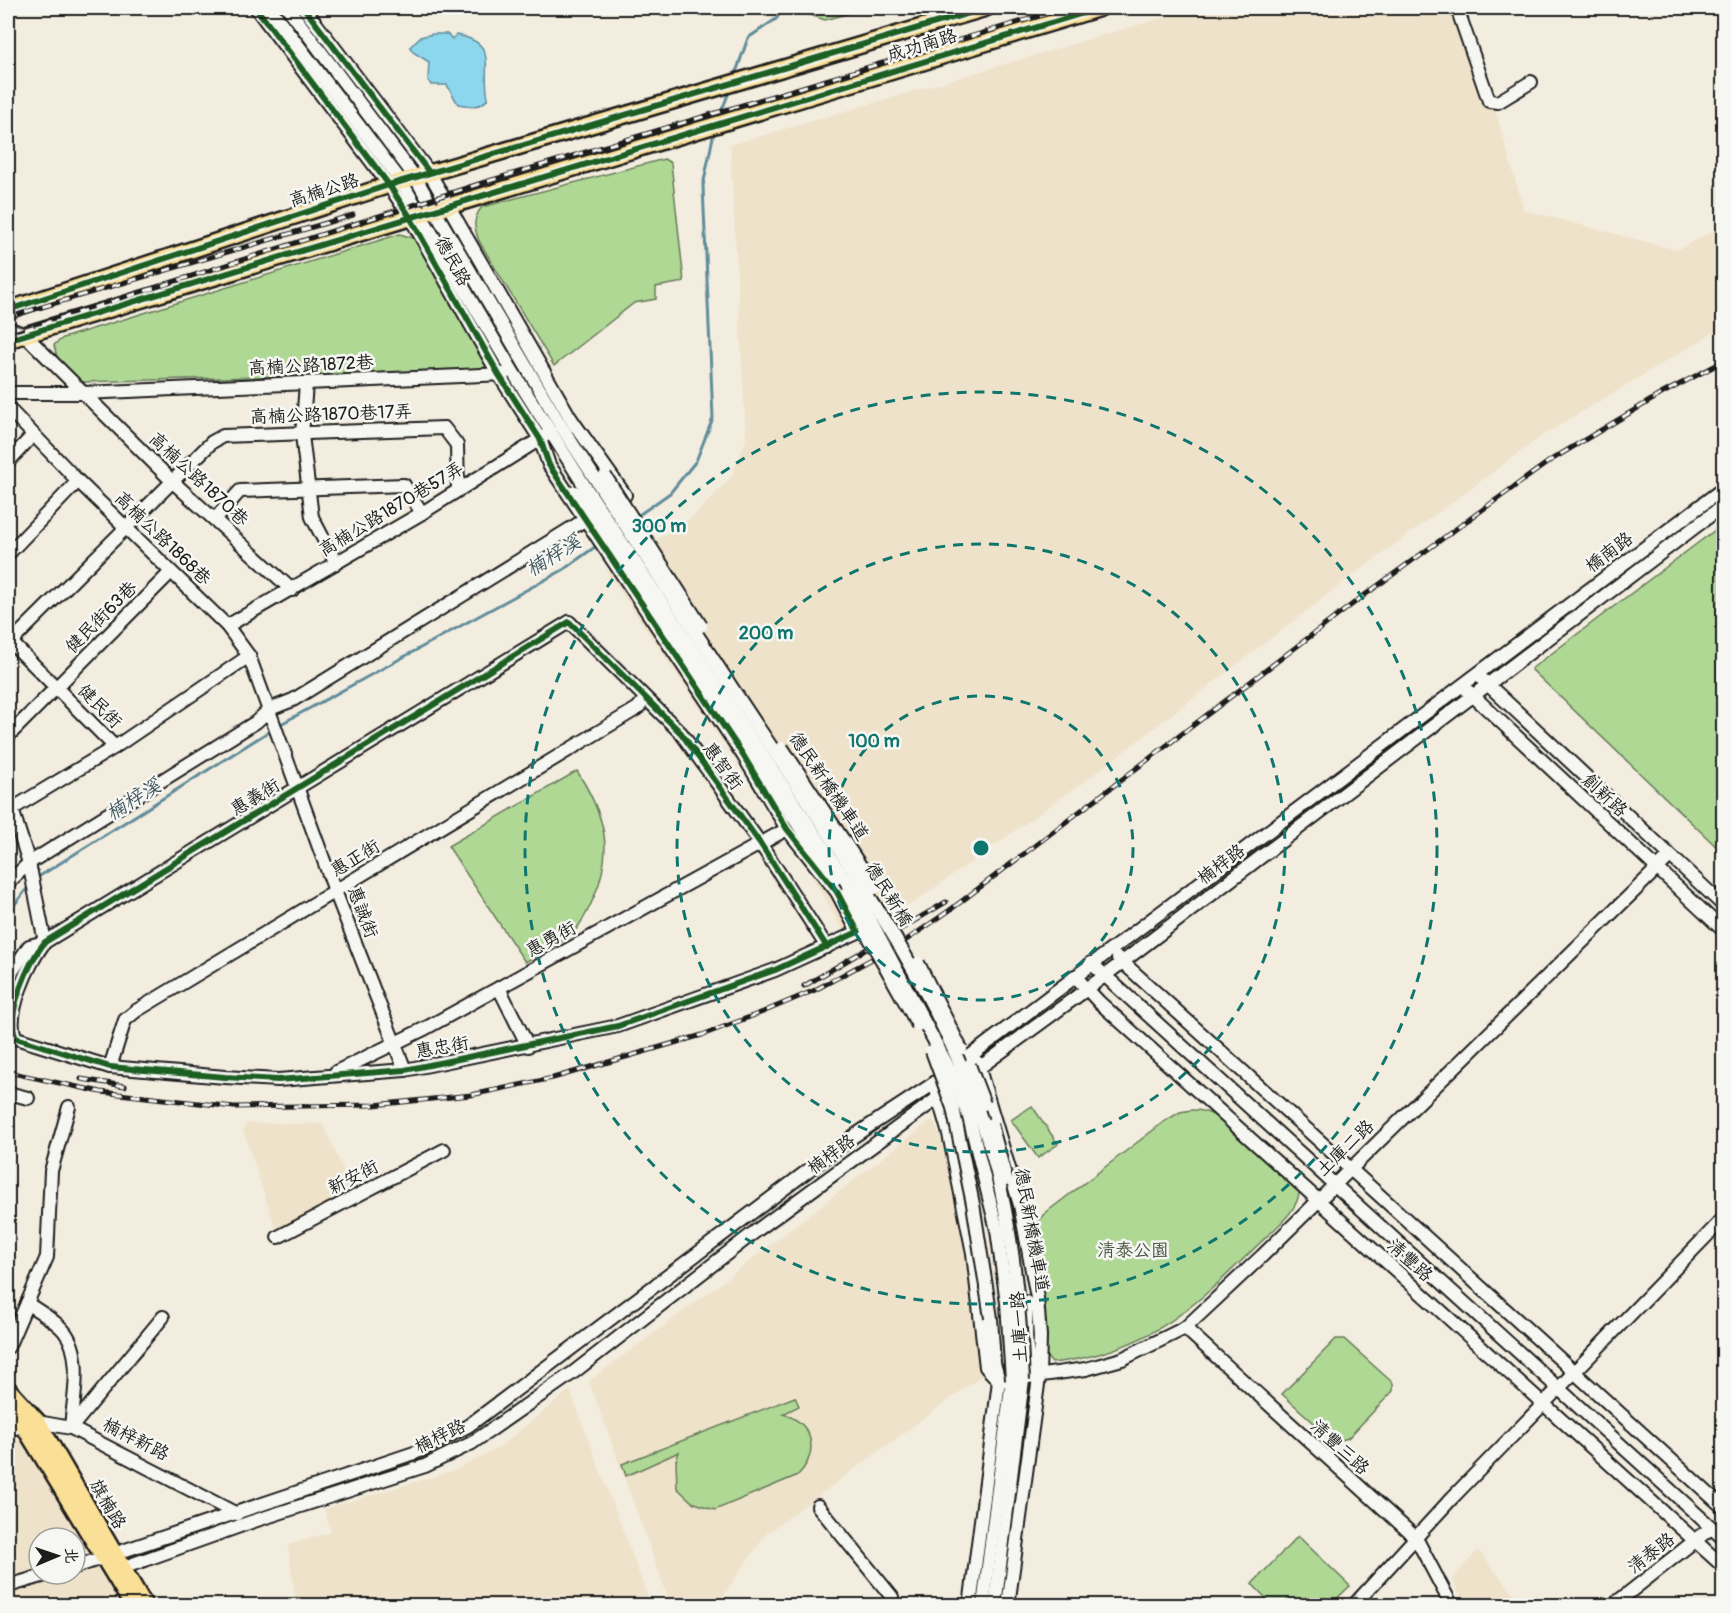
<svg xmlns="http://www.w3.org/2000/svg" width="1731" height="1613" font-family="Pangolin,'LXGW WenKai TC',sans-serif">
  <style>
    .built { fill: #efe2ca; fill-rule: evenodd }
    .green { fill: #afd895; stroke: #667a58; stroke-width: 1.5 }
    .water { fill: #8dd7ee; stroke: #608c9a; stroke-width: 1.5 }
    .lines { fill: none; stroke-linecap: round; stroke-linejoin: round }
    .stream { stroke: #608c9a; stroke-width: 3 }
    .minor-casing { stroke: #1c1c1c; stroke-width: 16 }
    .major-casing { stroke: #1c1c1c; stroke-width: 20 }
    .minor { stroke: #f6f6f2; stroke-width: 12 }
    .major { stroke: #fadf96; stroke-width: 15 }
    .rail-casing { stroke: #1c1c1c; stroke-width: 5 }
    .rail { stroke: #f6f6f2; stroke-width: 3; stroke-dasharray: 9; stroke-linecap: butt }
    .minor-bridge-casing { stroke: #1c1c1c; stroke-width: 16; stroke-linecap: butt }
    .minor-bridge { stroke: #f6f6f2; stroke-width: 12 }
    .cycleway-casing { stroke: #f6f6f2; stroke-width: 10 }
    .cycleway { stroke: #1b5e20; stroke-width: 6 }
    .ring { fill: none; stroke: #0f766e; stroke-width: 3; stroke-dasharray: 10 8 }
    .labels { text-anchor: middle; stroke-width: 5; stroke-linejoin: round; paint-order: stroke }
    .street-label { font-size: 18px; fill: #1c1c1c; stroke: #f6f6f2 }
    .park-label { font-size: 18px; fill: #485440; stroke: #f6f6f2 }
    .water-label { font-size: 20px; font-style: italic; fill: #3e545b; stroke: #f6f6f2 }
    .centre { fill: #0f766e; stroke: #f6f6f2; stroke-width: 3 }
    .ring-label { font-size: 18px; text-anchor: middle; font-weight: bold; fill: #0f766e; stroke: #f6f6f2; stroke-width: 5; stroke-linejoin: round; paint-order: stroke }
  </style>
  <rect width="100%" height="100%" fill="#f3ede0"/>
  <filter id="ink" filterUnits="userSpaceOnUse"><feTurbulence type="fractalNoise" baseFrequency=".0167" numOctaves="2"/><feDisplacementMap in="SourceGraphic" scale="12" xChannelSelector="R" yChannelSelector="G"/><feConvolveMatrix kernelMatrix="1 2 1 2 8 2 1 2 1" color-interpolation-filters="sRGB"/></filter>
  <g filter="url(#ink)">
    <g class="built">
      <polygon points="1195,8 1466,8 1524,210 1677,250 1723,226 1723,327 1545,434 1348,579 1088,779 919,899 849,941 796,849 607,572 695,515 731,477 746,440 730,145"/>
      <polygon points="933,1119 946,1152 970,1253 983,1375 766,1534 717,1605 671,1606 589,1381 716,1287"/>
      <polygon points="248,1123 323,1124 353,1192 276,1230 243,1130"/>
      <polygon points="570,1390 651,1605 296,1605 288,1545 331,1532 324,1509 455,1470 498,1448"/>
      <path d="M24 1435 82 1540 125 1605H92L88 1601 72 1605 8 1606V1465L10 1437ZM39 1538H75V1574H39Z"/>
      <polygon points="1478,1550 1523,1605 1465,1605 1452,1579"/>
    </g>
    <g class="green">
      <polygon points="789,8 868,8 825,20"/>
      <path d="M664 159 671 163 684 282 656 287V299L634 303 554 366 479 241C474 228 472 219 482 207Z"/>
      <polygon points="400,234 416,239 490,370 82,382 57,357 54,345 63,338"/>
      <polygon points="1723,524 1723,853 1531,669"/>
      <path d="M577 771C604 814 615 848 594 897 589 909 582 923 573 933 560 945 541 953 525 962L448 846Z"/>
      <polygon points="1032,1106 1058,1144 1038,1158 1011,1120"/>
      <path d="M1192 1110C1224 1107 1276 1167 1299 1189 1301 1209 1274 1229 1261 1242 1194 1307 1150 1352 1052 1363L1045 1355 1043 1298 1034 1228 1044 1214 1165 1121 1180 1112Z"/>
      <polygon points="1336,1339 1344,1339 1393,1383 1393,1391 1348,1438 1335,1442 1282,1394"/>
      <path d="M795 1397 799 1406 783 1414C813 1423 820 1452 798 1475L715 1510 692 1502 677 1488 676 1461 679 1452 626 1476 622 1464Z"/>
      <polygon points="1298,1536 1350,1586 1330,1605 1273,1605 1252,1584"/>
    </g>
    <path class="water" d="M433 34H447L452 39 456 35C500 43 481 66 488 98 481 109 469 106 458 104L447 85H431L428 80 429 62 413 52 410 47 420 37Z"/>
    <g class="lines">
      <g class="stream">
        <polyline points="734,78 748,38 776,19 784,8"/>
        <polyline points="719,117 730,90"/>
        <polyline points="636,517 670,493 696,461 713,418 703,186 714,132"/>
        <polyline points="279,725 563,570 599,544"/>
        <polyline points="35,879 273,729"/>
        <polyline points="8,913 29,886"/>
      </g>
      <defs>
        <g id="minor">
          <path d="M256 8 389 185 410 217 499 375 540 439 549 465 743 755 787 829 837 892 858 932 775 970 618 1026 405 1070 278 1080 225 1077 110 1067 16 1038C4 1016 29 961 45 942L569 622 681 733 760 843 827 947"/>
          <polyline points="270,8 401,181 513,372 584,485"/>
          <polyline points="288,8 415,177 561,426 596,480"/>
          <polyline points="304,8 429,172 575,426"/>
          <polyline points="1457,8 1489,101 1498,102 1531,82"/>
          <polyline points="8,328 25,335 173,482 292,590"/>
          <polyline points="306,384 302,435 312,517 336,563"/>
          <polyline points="8,393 84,393 504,374"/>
          <polyline points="8,408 78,481 227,626 249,656 335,891 405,1070"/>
          <polyline points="8,462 33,435"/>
          <polyline points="215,519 240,491 404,485 422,513"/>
          <polyline points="8,554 78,481"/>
          <polyline points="227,626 422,513 545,436"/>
          <polyline points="8,639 115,747"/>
          <polyline points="8,645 212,442 223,436 444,428 457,445 458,489"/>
          <polyline points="1482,679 1724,906"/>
          <polyline points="1467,690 1724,931"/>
          <polyline points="8,736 171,572"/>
          <polyline points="8,805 12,809 29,863 45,942 29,946 8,978"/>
          <polyline points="12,809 115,747 249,656"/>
          <polyline points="8,883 29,863 256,722 270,709 293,700 625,495 571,419"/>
          <polyline points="1118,958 1724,1508"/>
          <polyline points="1091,963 1724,1539"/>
          <polyline points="1075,976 1099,1002 1724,1567"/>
          <polyline points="499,988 528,1046"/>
          <polyline points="977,1062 1020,1205 1037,1298 1040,1336 1039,1377 1008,1606"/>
          <polyline points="110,1067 125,1020 136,1011 610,725 638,708 645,699"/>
          <polyline points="336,1072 426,1028 787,829"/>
          <polyline points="8,1093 28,1098"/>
          <polyline points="937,1093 949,1134 973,1253 986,1367 999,1381"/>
          <polyline points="278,1237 444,1150"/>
          <path d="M1026 1302C1027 1323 1022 1361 1038 1377"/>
          <path d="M27 1303C39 1312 55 1320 64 1331 84 1355 73 1399 71 1428"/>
          <polyline points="1185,1328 1416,1538 1452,1606"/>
          <polyline points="8,1347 47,1257 51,1171 69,1107"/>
          <polyline points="999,1381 1086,1369 1122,1359 1185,1328 1262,1256 1670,856"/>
          <polyline points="71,1428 163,1317"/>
          <polyline points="8,1430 38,1422 71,1428 237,1514"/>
          <polyline points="818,1506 892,1597 890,1606"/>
          <polyline points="115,1565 122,1568 251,1522 425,1466 472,1443 574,1372 756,1231 1087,989 1724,505"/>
          <polyline points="75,1567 417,1452 468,1426 854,1136 933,1084 1724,488"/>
          <polyline points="8,1586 49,1574"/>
          <polyline points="970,1606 999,1381 994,1363 991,1318"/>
          <polyline points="983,1606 1012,1380"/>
          <polyline points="995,1606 1023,1380"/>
          <polyline points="1353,1606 1452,1498 1724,1218"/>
          <polyline points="1612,1606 1711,1528"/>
        </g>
        <g id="major">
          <polyline points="8,310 389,185 986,8"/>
          <polyline points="8,340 1100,8"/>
          <polyline points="8,1389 38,1422 145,1606"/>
          <polyline points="8,1410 23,1425 133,1606"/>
        </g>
      </defs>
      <use href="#minor" class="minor-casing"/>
      <use href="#major" class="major-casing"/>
      <use href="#minor" class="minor"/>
      <use href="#major" class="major"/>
      <defs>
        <g id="rail">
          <polyline points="8,317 353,215"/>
          <polyline points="8,335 482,183 1066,8"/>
          <polyline points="804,986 946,902"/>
          <polyline points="8,1072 101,1092 234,1107 374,1105 471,1095 553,1078 702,1035 763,1012 815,990 905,941 950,910 1362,597 1551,460 1663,393 1724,361"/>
          <polyline points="81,1079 125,1086"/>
        </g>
      </defs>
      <use href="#rail" class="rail-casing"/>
      <use href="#rail" class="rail"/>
      <defs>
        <g id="minor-bridge">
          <polyline points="605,476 701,626"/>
          <path d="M596 480C659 577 722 674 786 769 858 878 934 986 978 1110 1009 1195 1019 1289 1023 1380"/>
          <polyline points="584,485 865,910 953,1076 969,1117 997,1230 1007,1303 1012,1380"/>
          <path d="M575 492C665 619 747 751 835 879"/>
          <polyline points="782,748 875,888"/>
          <polyline points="845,894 918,1025"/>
          <polyline points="918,963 961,1049"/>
          <polyline points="932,1051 953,1108 973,1204 991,1318"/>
          <polyline points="969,1065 984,1104"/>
          <polyline points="991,1124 1006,1179"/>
        </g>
      </defs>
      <use href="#minor-bridge" class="minor-bridge-casing"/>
      <use href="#minor-bridge" class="minor-bridge"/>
      <defs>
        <g id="cycleway">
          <path d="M256 8 389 185 410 217 499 375 540 439 549 465 743 755 787 829 837 892 858 932 775 970 618 1026 405 1070 278 1080 225 1077 110 1067 16 1038C4 1016 29 961 45 942L569 622 681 733 760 843 827 947"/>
          <polyline points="304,8 429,172"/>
          <polyline points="8,310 389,185 986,8"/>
          <polyline points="8,340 1100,8"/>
        </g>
      </defs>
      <use href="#cycleway" class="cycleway-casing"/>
      <use href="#cycleway" class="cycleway"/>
    </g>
  </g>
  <g class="ring">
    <circle cx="981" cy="848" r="152"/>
    <circle cx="981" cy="848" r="304"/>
    <circle cx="981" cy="848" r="456"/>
  </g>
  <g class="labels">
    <g class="street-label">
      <text transform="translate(922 45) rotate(-17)" y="6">成功南路</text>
      <text transform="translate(324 190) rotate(-18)" y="6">高楠公路</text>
      <text transform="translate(453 261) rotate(61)" y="6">德民路</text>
      <text transform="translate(311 365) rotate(-3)" y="6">高楠公路1872巷</text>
      <text transform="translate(331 414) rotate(-2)" y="6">高楠公路1870巷17弄</text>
      <text transform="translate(199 479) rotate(43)" y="6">高楠公路1870巷</text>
      <text transform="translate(391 509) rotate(-31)" y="6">高楠公路1870巷57弄</text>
      <text transform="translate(163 538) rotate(44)" y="6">高楠公路1868巷</text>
      <text transform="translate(1609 552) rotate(-37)" y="6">橋南路</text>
      <text transform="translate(101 617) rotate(-45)" y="6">健民街63巷</text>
      <text transform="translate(100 706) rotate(45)" y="6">健民街</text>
      <text transform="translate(723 766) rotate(54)" y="6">惠智街</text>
      <text transform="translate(829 786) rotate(56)" y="6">德民新橋機車道</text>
      <text transform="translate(1605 795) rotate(43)" y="6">創新路</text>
      <text transform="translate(255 797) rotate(-31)" y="6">惠義街</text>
      <text transform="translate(355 858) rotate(-31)" y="6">惠正街</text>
      <text transform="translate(1221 864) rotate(-37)" y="6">楠梓路</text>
      <text transform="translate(889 894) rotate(58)" y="6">德民新橋</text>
      <text transform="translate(363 912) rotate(69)" y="6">惠誠街</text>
      <text transform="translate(551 939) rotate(-29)" y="6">惠勇街</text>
      <text transform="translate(442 1047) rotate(-10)" y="6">惠忠街</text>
      <text transform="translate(1345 1148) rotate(-44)" y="6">土庫二路</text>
      <text transform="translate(831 1154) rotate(-36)" y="6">楠梓路</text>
      <text transform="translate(353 1177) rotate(-27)" y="6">新安街</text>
      <text transform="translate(1032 1230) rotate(80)" y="6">德民新橋機車道</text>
      <text transform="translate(1410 1260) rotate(42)" y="6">清豐路</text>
      <text transform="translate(1019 1327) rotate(-93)" y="6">土庫一路</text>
      <text transform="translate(440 1436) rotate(-26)" y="6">楠梓路</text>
      <text transform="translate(136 1439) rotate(27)" y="6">楠梓新路</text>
      <text transform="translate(1340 1447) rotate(42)" y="6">清豐三路</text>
      <text transform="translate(108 1504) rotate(60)" y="6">旗楠路</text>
      <text transform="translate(1651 1553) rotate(-38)" y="6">清泰路</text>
    </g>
    <g class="park-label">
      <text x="1133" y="1256">清泰公園</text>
    </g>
    <g class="water-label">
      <text transform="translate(553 555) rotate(-32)" y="7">楠梓溪</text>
      <text transform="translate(133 799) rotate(-32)" y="7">楠梓溪</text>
    </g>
  </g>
  <circle cx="981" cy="848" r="9" class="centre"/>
  <g class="ring-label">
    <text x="659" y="532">300 m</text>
    <text x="766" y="639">200 m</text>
    <text x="874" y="747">100 m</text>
  </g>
  <rect width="1731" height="1613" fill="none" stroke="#f6f6f2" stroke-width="30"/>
  <rect x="15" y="15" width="1701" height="1583" fill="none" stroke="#1c1c1c" stroke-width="2" filter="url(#ink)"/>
  <g transform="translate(57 1556) rotate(88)"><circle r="28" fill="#f6f6f2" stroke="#9f9f9c" stroke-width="1.5"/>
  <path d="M0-4.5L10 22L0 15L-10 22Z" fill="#1c1c1c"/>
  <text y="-9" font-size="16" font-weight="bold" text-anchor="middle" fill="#1c1c1c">北</text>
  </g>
</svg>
